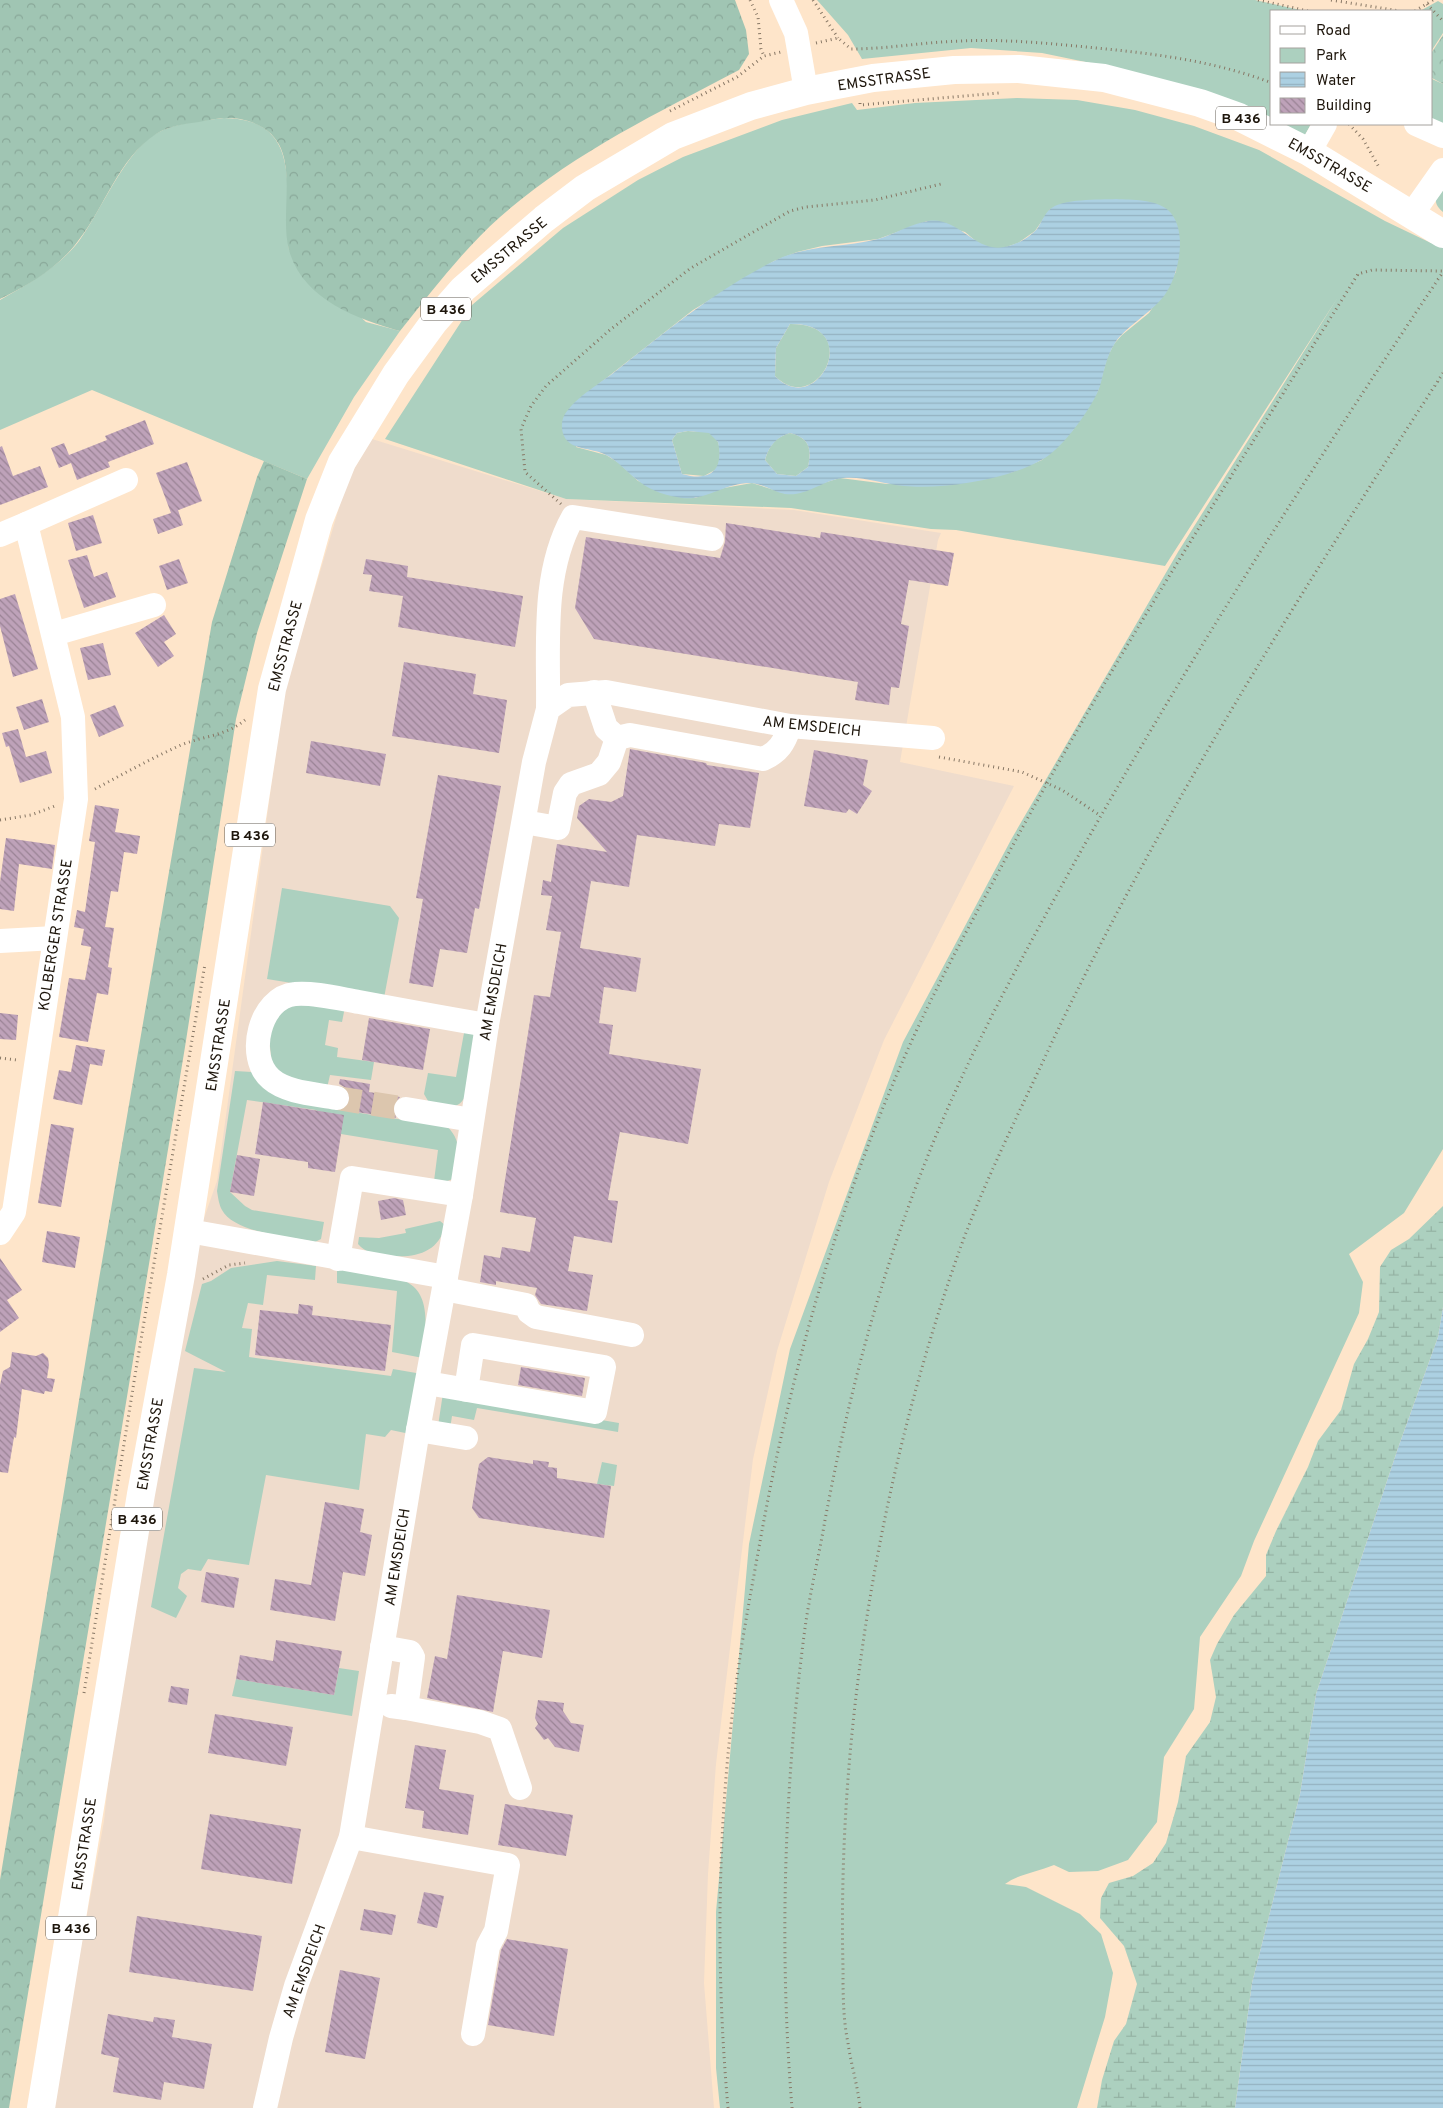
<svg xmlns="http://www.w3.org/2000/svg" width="1443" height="2108" font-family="Overpass,sans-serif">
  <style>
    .commercial { fill: #efdccc }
    .green { fill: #acd0bf; fill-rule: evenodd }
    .forest { fill: url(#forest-crowns) }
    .wetland { fill: url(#wetland-marsh) }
    .park { fill: url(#park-crowns) }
    .water { fill: url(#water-rules); fill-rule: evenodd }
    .building { fill: url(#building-back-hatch) }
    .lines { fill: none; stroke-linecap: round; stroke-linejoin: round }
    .minor-tunnel { stroke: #dcc6ae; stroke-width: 24; stroke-dasharray: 24 12; stroke-linecap: butt }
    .path { stroke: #877765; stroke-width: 3; stroke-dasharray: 1 4; stroke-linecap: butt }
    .minor { stroke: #fff; stroke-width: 24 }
    .major { stroke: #fff; stroke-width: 28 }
    .labels { text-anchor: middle; stroke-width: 5; stroke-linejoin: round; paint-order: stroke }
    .shield { fill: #fff; stroke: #625c55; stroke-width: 1 }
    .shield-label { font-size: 14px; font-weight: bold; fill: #1e160c }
    .street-label { font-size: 15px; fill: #1e160c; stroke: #fff }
  </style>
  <defs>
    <pattern id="forest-crowns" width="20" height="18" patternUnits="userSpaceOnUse" patternTransform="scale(1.25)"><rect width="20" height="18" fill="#a0c5b3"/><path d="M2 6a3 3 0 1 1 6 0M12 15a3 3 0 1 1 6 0" fill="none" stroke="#89a899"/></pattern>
    <pattern id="wetland-marsh" width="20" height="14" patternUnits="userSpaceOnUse" patternTransform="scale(1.25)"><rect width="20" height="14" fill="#acd0bf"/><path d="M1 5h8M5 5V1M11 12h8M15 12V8" fill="none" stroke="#94b2a3"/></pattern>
    <pattern id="park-crowns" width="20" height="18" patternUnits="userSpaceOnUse" patternTransform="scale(1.25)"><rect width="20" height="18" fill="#acd0bf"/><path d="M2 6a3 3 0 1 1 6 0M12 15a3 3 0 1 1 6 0" fill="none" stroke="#94b2a3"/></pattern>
    <pattern id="water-rules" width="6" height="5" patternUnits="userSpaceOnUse" patternTransform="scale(1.25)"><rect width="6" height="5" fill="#acd0e2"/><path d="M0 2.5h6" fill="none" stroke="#94b2c1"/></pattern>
    <pattern id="building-back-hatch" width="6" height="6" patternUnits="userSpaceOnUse" patternTransform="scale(1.25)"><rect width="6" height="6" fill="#bea2b9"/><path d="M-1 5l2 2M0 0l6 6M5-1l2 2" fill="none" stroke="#9a8395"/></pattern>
  </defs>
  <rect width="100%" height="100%" fill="#fee5ca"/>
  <polygon class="commercial" points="372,439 566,499 794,510 941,533 938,540 900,762 1014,786 884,1040 829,1182 777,1351 753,1459 716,1764 708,1874 704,1983 714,2108 52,2108 104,1821 129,1589 179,1290 217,1181 284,693 347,481"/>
  <g class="green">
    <polygon points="817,0 1255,0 1305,11 1272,11 1272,122 1105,66 1042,53 971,48 862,59 848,35"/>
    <polygon points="1438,1 1443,4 1443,33 1432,50 1432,11 1420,11"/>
    <polygon points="1432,79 1443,84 1443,126 1432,120"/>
    <path d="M1017 98 1077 100 1135 110 1194 126 1259 150 1385 221 1431 243 1443 225V1149L1404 1213 1349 1254 1363 1282 1359 1313 1254 1541 1241 1576 1200 1637 1194 1709 1164 1757 1157 1822 1128 1860 1098 1871 1069 1872 1054 1865C1037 1872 1019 1874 1005 1884L1026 1887 1080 1914 1101 1934 1113 1973 1105 2017 1077 2108H720L716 2068V1912L749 1544 790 1349 903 1042 1012 838 1178 552 1338 297 1165 566 956 530 931 529 791 508 566 499 385 439 472 305 563 228 638 180 683 157 782 120 852 103 857 110 915 103ZM1050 209 1179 239 1176 272 1149 313 1122 335 1114 344 1107 358 1098 391 1073 430 1042 460 1013 472 974 481 887 484 840 478 787 494 752 483 724 488 695 498 638 481 619 463 606 455 576 447 586 394 693 310 774 261 797 252 822 246 878 239 927 221 965 232 983 247 1000 249 1018 243 1035 231Z"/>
    <path d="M224 118C306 119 283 194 289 250L366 322 400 331 354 397 307 479 92 390 0 430V300C28 284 59 267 79 241 101 211 125 151 157 133 177 122 202 121 224 118Z"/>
    <polygon points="1276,124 1311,124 1304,137"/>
    <path d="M1443 181V212C1430 201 1438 195 1443 181Z"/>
    <path d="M790 324C866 323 817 419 775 376L776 348Z"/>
    <path d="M688 431C694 432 699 431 705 431 722 434 722 457 717 469L704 476 682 474 672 440 677 433Z"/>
    <path d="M790 433C809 438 812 448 808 467L796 476 777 474 765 460C769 445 776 437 790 433Z"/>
    <polygon points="282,888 390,906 399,918 384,998 267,979"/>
    <path d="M294 999 345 1007 342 1022 329 1020 325 1045 338 1048 337 1057 374 1062 371 1080 330 1075 327 1088 285 1077 272 1065C268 1027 265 1024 294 999Z"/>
    <path d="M470 1032 474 1035 465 1097C457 1111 445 1107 431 1106L424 1094 428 1073 456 1077 464 1033Z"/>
    <path d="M235 1071 252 1072 335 1109 448 1127C464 1145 457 1156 453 1179L444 1182 434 1181 438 1150 341 1134 316 1110 247 1100 230 1192 245 1206 252 1210 324 1222 321 1239 315 1242C291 1237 234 1233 222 1210 219 1205 218 1197 217 1191Z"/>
    <path d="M440 1221 445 1225C439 1255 410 1259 385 1255 373 1253 366 1253 358 1244L359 1237 379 1238 406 1233 405 1229Z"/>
    <polygon points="277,1261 316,1266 315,1280 267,1275 263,1305 248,1303 242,1328 252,1329 249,1357 391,1376 393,1369 422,1374 410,1434 391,1430 385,1437 366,1434 359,1490 266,1475 249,1565 208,1559 201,1571 188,1569 181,1574 178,1588 187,1596 176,1618 151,1607 194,1368 226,1372 185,1351 202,1284 211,1281 231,1268"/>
    <path d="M337 1268C409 1279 435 1272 423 1358L392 1352 397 1291 337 1283Z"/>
    <polygon points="443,1393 619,1423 618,1432 477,1408 474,1420 452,1416 450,1429 438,1426"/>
    <polygon points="602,1462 617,1465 614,1486 597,1484"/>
    <polygon points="339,1668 359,1671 352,1716 232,1696 236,1679 334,1695"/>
  </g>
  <g class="forest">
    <path d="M0 0H735L746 30 749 54 739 70C654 115 573 153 500 217 462 251 431 292 400 331 357 319 302 299 289 250 277 205 309 136 244 120 229 116 214 119 199 122 185 124 168 126 156 134 118 159 105 207 78 241 59 267 29 285 0 299Z"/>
    <polygon points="264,461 307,479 257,633 236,719 185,1047 9,2108 0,2108 0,1880 99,1279 212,622 257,477"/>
  </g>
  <polygon class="wetland" points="1443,1206 1443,1307 1438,1337 1398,1448 1316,1694 1300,1794 1252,1983 1235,2108 1097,2108 1102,2080 1114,2041 1126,2024 1137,1984 1124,1946 1100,1918 1101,1898 1109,1883 1133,1876 1153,1863 1166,1843 1178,1802 1186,1756 1210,1722 1216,1697 1210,1660 1217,1644 1234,1615 1266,1576 1266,1555 1276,1531 1308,1467 1318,1441 1341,1410 1354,1364 1368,1339 1379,1312 1380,1267 1391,1250 1409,1239"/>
  <polygon class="park" points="1443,35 1443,84 1432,78 1432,52"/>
  <g class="water">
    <path d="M1116 199C1132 200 1155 199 1168 210 1189 229 1179 276 1164 296 1150 314 1126 326 1115 343 1106 357 1104 372 1100 386 1093 407 1063 447 1045 458 1011 479 943 490 904 486 884 484 863 476 843 478 823 480 806 497 785 494 773 492 762 483 749 483 726 483 705 501 682 498 668 496 651 491 640 482 627 473 619 461 604 454 592 448 570 450 564 436 561 429 561 421 565 414 577 396 601 383 617 370 667 330 716 290 774 261 808 244 843 248 878 239 895 234 910 224 928 221 958 216 975 253 1004 247 1016 245 1029 238 1037 229 1041 223 1044 215 1049 210 1062 198 1099 200 1116 199ZM790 324C866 323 817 420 775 376L776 348ZM688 431 709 433 718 442C724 471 710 482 682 474L672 440 677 433ZM790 433C809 438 812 448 808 467L796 476 777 474 765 460C769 445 777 437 790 433Z"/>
    <polygon points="1443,1307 1443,2108 1235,2108 1252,1983 1300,1794 1316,1694 1398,1448 1438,1337"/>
  </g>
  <g class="building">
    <polygon points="145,420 154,444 108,462 110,467 77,480 71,463 59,468 51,448 64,443 69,455 107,440 105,436"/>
    <polygon points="2,446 13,476 40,466 48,487 0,505 0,447"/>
    <polygon points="187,462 202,501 176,511 178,510 183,525 158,534 153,519 171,513 156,473"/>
    <polygon points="93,515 102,543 76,551 68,523"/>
    <polygon points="726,523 820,538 821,532 954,553 948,586 909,580 901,624 909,626 899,688 891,687 889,705 855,700 858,682 594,639 575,608 586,537 720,558 725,542"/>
    <polygon points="87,555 94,577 107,572 116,597 84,608 68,560"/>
    <polygon points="179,559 188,583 167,590 159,566"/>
    <polygon points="366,559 408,566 407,577 523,596 515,647 398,627 403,596 369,591 372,575 363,574"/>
    <polygon points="15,594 38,669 13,677 0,626 0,599"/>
    <polygon points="164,615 176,634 164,642 174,656 158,667 135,633"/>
    <polygon points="103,643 111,675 88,680 80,648"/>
    <polygon points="404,662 476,674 473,694 507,700 499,753 392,736"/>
    <polygon points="42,699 49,722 24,730 16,707"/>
    <polygon points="115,705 124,726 99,737 90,715"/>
    <polygon points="18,729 26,757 46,751 52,773 20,783 9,746 6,747 2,733"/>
    <polygon points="311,741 386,754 380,786 306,773"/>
    <polygon points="630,749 706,763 707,765 759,773 750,828 719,824 715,846 637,835 629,887 591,881 580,948 641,958 636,992 604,987 599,1023 613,1025 609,1054 701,1069 688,1144 620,1132 608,1200 618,1201 612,1243 574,1236 568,1271 593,1275 587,1311 541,1304 535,1295 537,1288 496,1281 496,1285 480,1282 484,1255 500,1258 502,1247 530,1252 536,1218 500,1212 534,995 550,997 561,932 546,930 552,896 541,895 543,880 551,882 557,844 607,852 577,818 579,806 589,799 611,802 623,796"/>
    <polygon points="814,750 868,760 863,785 872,791 857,814 849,809 846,813 804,806"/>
    <polygon points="438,775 501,786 479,909 475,908 467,953 440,949 433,987 409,983 423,899 416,898"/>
    <polygon points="95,805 119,809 115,832 140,836 137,854 124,852 118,892 111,891 105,927 114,928 108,967 112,968 108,995 97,993 88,1042 59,1037 69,978 85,980 91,947 81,945 84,929 74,927 77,910 85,912 95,842 89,841"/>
    <polygon points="6,838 55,845 52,869 19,864 14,911 0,909 0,882"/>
    <polygon points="0,1013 18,1015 16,1040 0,1039"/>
    <polygon points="369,1018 430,1029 423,1070 362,1060"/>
    <polygon points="76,1045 105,1050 102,1066 90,1064 82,1105 53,1099 59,1070 71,1072"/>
    <polygon points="340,1079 370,1084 369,1092 400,1097 393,1106 396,1118 343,1110 350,1101 350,1094 346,1088 339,1084"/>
    <polygon points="263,1102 344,1115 335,1172 308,1168 308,1162 255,1154"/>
    <polygon points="51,1124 74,1128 61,1207 38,1203"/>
    <polygon points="237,1155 260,1159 254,1196 230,1192"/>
    <polygon points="394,1198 403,1200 406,1215 381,1220 378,1201"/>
    <polygon points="47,1231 80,1237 75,1268 42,1262"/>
    <polygon points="0,1258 22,1290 7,1300 19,1318 0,1332"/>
    <polygon points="299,1304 313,1306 312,1315 391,1325 385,1371 255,1355 260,1310 298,1314"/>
    <polygon points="12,1352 36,1356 43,1353 48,1358 49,1365 47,1378 55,1379 52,1392 45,1391 44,1394 22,1389 16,1438 14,1437 8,1473 0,1472 0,1385 3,1371 10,1367"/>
    <polygon points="521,1367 585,1378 582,1396 518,1385"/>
    <polygon points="488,1457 533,1464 533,1460 549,1462 548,1467 557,1468 557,1478 611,1486 604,1538 479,1518 472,1508 479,1464"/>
    <polygon points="325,1502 364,1509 360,1532 372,1535 365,1576 343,1572 335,1621 270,1610 275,1579 311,1585"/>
    <polygon points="206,1572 239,1578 234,1608 201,1602"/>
    <polygon points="457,1595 550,1610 542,1658 503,1651 493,1712 427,1698 435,1656 447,1659"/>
    <polygon points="276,1640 342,1651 334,1695 236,1679 240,1655 273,1661"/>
    <polygon points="171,1686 189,1689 187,1705 168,1702"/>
    <polygon points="538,1700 564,1703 563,1711 571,1723 584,1725 579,1752 555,1747 548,1738 544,1740 535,1728 538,1724 535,1718"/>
    <polygon points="215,1714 293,1727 286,1766 208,1753"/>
    <polygon points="415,1745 446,1750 439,1789 474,1795 468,1835 422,1828 424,1811 405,1808"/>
    <polygon points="505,1804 573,1815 566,1856 498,1845"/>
    <polygon points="210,1814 301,1829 292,1884 201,1869"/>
    <polygon points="424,1892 444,1896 437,1928 417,1923"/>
    <polygon points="364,1909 396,1915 392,1935 360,1930"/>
    <polygon points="137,1916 262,1936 253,1991 129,1972"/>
    <polygon points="507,1939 568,1949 554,2036 488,2025 501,1950"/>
    <polygon points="340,1970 380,1978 365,2059 325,2052"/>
    <polygon points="108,2014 153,2022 154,2017 175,2020 172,2037 212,2044 204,2089 164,2082 161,2100 113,2092 119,2058 101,2054"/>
  </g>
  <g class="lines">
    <polyline class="minor-tunnel" points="337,1098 406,1109"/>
    <g class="path">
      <polyline points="750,0 758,17 761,49 764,56"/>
      <polyline points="813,0 838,38"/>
      <polyline points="1258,0 1308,11"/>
      <polyline points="1331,0 1400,11"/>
      <polyline points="1427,4 1443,21"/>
      <polyline points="1415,11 1433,0"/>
      <path d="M816 43 838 38 851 49C888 49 924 42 961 41 1003 39 1045 43 1086 47 1149 53 1212 60 1272 83"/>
      <polyline points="860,103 860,105 999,93"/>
      <polyline points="670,111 737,77 764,56 781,52"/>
      <polyline points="1349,124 1363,139 1380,169"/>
      <polyline points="561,504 525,472 521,429 531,406 546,386 611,329 691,268 790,211 806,207 875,200 941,184"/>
      <polyline points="939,757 1022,772 1062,790 1101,816"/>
      <path d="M95 789C123 774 152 758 181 745 203 736 226 736 245 720"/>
      <polyline points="0,820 31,815 55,806"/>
      <polyline points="0,1058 17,1060"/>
      <polyline points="203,1279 229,1265 245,1263"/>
      <polyline points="84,1693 137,1363 205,964"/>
      <path d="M728 2108C716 1973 717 1835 734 1700 740 1651 749 1602 758 1553 788 1382 834 1217 904 1058 932 994 966 932 999 871 1108 666 1235 471 1358 274L1372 270 1443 271"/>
      <path d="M792 2108C779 1949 784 1786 805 1628 810 1592 819 1556 825 1520 848 1398 879 1279 925 1163 965 1060 1019 963 1072 867 1186 663 1313 466 1443 272"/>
      <path d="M860 2108C858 2086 851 2065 848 2043 843 2019 843 1993 843 1968 837 1727 880 1473 961 1246 985 1181 1016 1119 1045 1057 1157 818 1300 594 1443 373"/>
    </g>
    <g class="minor">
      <polyline points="781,0 796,33 806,91"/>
      <polyline points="1416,124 1443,136"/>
      <polyline points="1309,152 1325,124"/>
      <polyline points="1412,214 1443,170"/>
      <polyline points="0,535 26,524"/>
      <polyline points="54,634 154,605"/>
      <polyline points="594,692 606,728 617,738"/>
      <path d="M548 709C549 646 541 574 573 517L712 539"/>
      <path d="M524 822 558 828 565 793 571 784 599 774 609 762 617 738 630 735 763 759C779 752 784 743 790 726"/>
      <polyline points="0,941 55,938"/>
      <path d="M337 1098C317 1094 287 1093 271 1079 245 1057 260 997 295 994 313 992 341 999 359 1002 402 1010 445 1018 487 1025"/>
      <polyline points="406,1109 472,1120"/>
      <polyline points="189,1231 446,1277"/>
      <polyline points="0,1233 14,1212 76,799 73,717 26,524 126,480"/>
      <polyline points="338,1259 352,1178 461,1195"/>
      <polyline points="444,1289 526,1305 529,1312 536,1317 632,1335"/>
      <polyline points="427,1383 595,1412 604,1367 473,1345 466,1390"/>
      <polyline points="418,1430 466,1438"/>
      <polyline points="382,1647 410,1652 413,1657 406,1708 391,1706"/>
      <polyline points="406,1708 480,1722 500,1729 520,1788"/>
      <polyline points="351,1837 508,1865 496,1931 488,1946 473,2034"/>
      <polyline points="265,2108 281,2038 296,1986 351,1837 418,1430 461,1195 487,1025 534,762 548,709 568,695 606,692 790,726 933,738"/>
    </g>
    <polyline class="major" points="41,2108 141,1494 181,1275 272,689 319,520 342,462 396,374 434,322 463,289 544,219 585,188 673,136 751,106 806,91 873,78 954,70 1019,69 1104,78 1200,103 1239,117 1309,152 1443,234"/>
  </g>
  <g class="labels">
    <g class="shield">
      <rect x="1216" y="106.5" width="50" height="23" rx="4"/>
      <rect x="421" y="297.5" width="50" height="23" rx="4"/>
      <rect x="225" y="823.5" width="50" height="23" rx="4"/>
      <rect x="112" y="1507.5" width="50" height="23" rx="4"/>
      <rect x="46" y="1916.5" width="50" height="23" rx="4"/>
    </g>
    <g class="shield-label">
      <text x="1241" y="123">B 436</text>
      <text x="446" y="314">B 436</text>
      <text x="250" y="840">B 436</text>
      <text x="137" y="1524">B 436</text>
      <text x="71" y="1933">B 436</text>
    </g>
    <g class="street-label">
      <text transform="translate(884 79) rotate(-8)" y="5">EMSSTRASSE</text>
      <text transform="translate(1330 165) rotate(30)" y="5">EMSSTRASSE</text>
      <text transform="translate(509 250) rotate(-40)" y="5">EMSSTRASSE</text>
      <text transform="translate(285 646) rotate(-75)" y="5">EMSSTRASSE</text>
      <text transform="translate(812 726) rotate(6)" y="5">AM EMSDEICH</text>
      <text transform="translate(55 935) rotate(-81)" y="5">KOLBERGER STRASSE</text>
      <text transform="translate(493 992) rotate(-80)" y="5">AM EMSDEICH</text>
      <text transform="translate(218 1045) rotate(-81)" y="5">EMSSTRASSE</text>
      <text transform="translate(150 1444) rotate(-80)" y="5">EMSSTRASSE</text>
      <text transform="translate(397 1557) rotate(-81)" y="5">AM EMSDEICH</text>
      <text transform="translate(84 1844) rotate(-81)" y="5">EMSSTRASSE</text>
      <text transform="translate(304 1971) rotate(-70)" y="5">AM EMSDEICH</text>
    </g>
  </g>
  <rect x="1270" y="10" width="162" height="115" fill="#ffffff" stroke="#a5a29e"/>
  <rect x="1280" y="26" width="25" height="8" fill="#ffffff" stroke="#a5a29e"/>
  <text x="1316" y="35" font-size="15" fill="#1e160c">Road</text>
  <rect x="1280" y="48" width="25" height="15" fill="#acd0bf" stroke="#a5a29e"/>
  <text x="1316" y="60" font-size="15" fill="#1e160c">Park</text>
  <rect x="1280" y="72" width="25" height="15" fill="url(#water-rules)" stroke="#a5a29e"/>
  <text x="1316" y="85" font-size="15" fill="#1e160c">Water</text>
  <rect x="1280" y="98" width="25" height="15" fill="url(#building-back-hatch)" stroke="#a5a29e"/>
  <text x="1316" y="110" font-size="15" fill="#1e160c">Building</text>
</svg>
